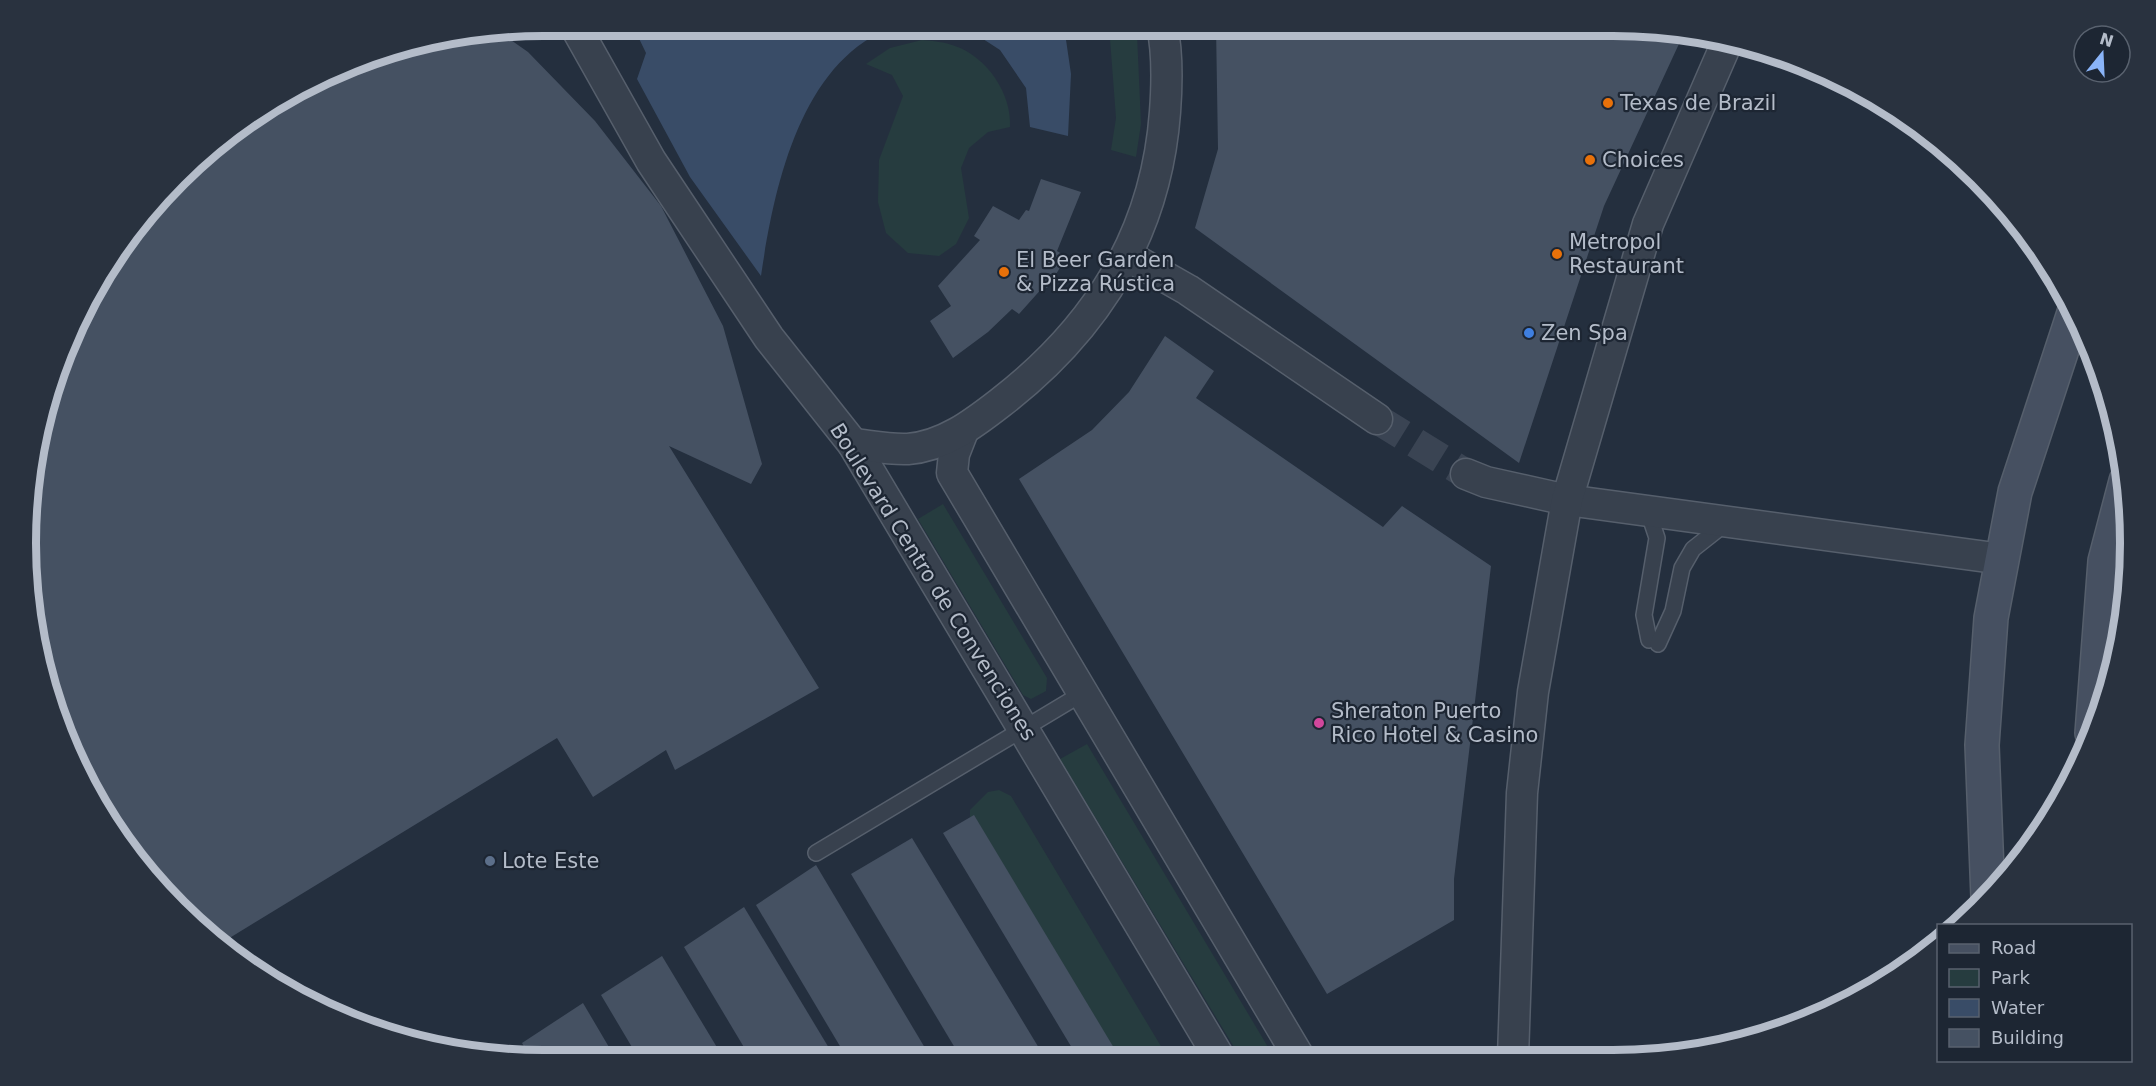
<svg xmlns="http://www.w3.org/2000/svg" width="2156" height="1086" font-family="'DejaVu Sans',sans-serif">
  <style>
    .green { fill: #263c3f }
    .water { fill: #394c67 }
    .building { fill: #455162 }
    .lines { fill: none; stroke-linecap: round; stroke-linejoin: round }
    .minor-tunnel { stroke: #3a4453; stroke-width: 30; stroke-dasharray: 30 15; stroke-linecap: butt }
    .service-casing { stroke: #565f6c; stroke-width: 18 }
    .minor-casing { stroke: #565f6c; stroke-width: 33 }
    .secondary-casing { stroke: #565f6c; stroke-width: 36 }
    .service { stroke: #38414e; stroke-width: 15 }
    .minor { stroke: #38414e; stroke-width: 30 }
    .secondary { stroke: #465061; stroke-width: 33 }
    .food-dot { fill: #e8710a; stroke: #1d2633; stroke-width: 2 }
    .shop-dot { fill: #3f7fe0; stroke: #1d2633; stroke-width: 2 }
    .hotel-dot { fill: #d1479c; stroke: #1d2633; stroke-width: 2 }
    .service-dot { fill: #5c6f8a; stroke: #1d2633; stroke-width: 2 }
    .labels { text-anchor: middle; stroke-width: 4.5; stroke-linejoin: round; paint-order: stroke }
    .poi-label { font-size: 21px; fill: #b4bcc9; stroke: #1d2633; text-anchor: start }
    .street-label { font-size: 21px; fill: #b4bcc9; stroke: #1d2633 }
    .rim { fill: none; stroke: #b4bcc9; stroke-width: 8 }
  </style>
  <rect width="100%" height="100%" fill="#242f3e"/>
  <g class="green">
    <polygon points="1109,26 1135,26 1137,34 1141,124 1136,157 1111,150 1116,118"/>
    <path d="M922 40C933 41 945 42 955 46 987 57 1012 94 1010 127L988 132 969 148 961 168 969 218 956 244 939 256 908 253 886 233 878 202 879 160 903 96 892 75 866 64 890 48Z"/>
    <polygon points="943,504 1047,678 1046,691 1031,699 1023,695 918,519"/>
    <polygon points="1087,744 1274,1057 1240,1057 1060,759"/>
    <polygon points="999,790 1011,796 1168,1058 1112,1058 970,821 970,810 988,792"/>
  </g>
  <g class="water">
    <path d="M633 26H895C800 60 774 188 761 276L690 177 637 79 646 53Z"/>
    <polygon points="963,26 1064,26 1071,74 1068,136 1030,127 1026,88 1000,50"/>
  </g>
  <g class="building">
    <polygon points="1216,26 1647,27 1684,33 1604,206 1519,463 1195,228 1218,149"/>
    <polygon points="501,33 528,52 595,121 661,206 723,326 762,464 751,484 669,446 819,688 675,770 666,750 593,797 557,738 223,942 177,909 79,772 30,610 36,442 65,345 113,256 228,133 376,53"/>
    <polygon points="1041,179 1081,192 1057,251 1067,257 1047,288 1044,286 1019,314 1012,309 988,332 953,358 930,321 951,306 938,286 980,240 974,236 993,206 1019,220 1026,210 1029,211"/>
    <polygon points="1165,336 1214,371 1196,398 1383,527 1402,506 1491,566 1454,879 1454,920 1327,994 1019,479 1092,430 1129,392"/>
    <polygon points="974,815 1120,1058 1078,1058 943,833"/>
    <polygon points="912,838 1045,1058 961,1058 851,874"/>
    <polygon points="816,865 931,1058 847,1058 756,905"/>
    <polygon points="744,907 835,1058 751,1059 684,947"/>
    <polygon points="662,956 724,1059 639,1059 601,995"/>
    <polygon points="583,1003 616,1059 531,1059 522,1043"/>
  </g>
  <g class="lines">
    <polyline class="minor-tunnel" points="1377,419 1466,474"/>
    <defs>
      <g id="service">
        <polyline points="1648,511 1657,538 1644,615 1649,640"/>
        <polyline points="1658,644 1673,611 1682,568 1693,549 1726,523"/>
        <polyline points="816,853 1083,693"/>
      </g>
      <g id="minor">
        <polyline points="575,26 651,161 769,338 853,444 1219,1057"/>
        <polyline points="1128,256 1188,290 1377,419"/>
        <polyline points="963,431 954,454 952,473 1299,1057"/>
        <path d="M853 444C871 446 891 450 908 449 944 446 973 424 1000 403 1096 329 1156 235 1165 112 1167 85 1168 53 1162 26"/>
        <polyline points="1466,474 1486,482 1567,500 2002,559"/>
        <polyline points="1513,1057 1522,793 1533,692 1567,500 1648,224 1728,40"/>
      </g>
      <g id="secondary">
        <polyline points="2092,733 2105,561 2126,481"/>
        <polyline points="1988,897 1982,745 1991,618 2015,492 2074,313"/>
      </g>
    </defs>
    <use href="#service" class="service-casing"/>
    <use href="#minor" class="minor-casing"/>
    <use href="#secondary" class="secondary-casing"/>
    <use href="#service" class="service"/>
    <use href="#minor" class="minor"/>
    <use href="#secondary" class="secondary"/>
  </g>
  <g class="food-dot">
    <circle cx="1608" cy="103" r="6"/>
    <circle cx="1590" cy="160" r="6"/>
    <circle cx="1557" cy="254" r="6"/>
    <circle cx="1004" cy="272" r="6"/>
  </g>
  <circle class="shop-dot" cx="1529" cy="333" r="6"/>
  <circle class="hotel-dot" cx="1319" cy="723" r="6"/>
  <circle class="service-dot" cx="490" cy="861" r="6"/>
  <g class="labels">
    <g class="poi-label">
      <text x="1620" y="110">Texas de Brazil</text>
      <text x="1602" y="167">Choices</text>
      <text x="1569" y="249">Metropol<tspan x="1569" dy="24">Restaurant</tspan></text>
      <text x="1016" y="267">El Beer Garden<tspan x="1016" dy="24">&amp; Pizza Rústica</tspan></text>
      <text x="1541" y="340">Zen Spa</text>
      <text x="1331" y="718">Sheraton Puerto<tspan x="1331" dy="24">Rico Hotel &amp; Casino</tspan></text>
      <text x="502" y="868">Lote Este</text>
    </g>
    <g class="street-label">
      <text transform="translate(933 582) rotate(58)" y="7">Boulevard Centro de Convenciones</text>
    </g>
  </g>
  <path d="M0 0H2156V1086H0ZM543 36H1613A507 507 0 0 1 2120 543V543A507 507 0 0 1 1613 1050H543A507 507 0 0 1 36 543V543A507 507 0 0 1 543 36Z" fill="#29323f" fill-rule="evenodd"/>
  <path class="rim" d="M543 36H1613A507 507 0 0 1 2120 543V543A507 507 0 0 1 1613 1050H543A507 507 0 0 1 36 543V543A507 507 0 0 1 543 36Z"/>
  <rect x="1937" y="924" width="195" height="138" fill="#1d2633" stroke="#59626f" stroke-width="1.5"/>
  <rect x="1949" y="944" width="30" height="9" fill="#465061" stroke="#59626f" stroke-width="1.5"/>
  <text x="1991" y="954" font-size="18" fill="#b4bcc9">Road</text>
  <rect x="1949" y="969" width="30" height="18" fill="#263c3f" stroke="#59626f" stroke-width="1.5"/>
  <text x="1991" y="984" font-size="18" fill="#b4bcc9">Park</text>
  <rect x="1949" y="999" width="30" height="18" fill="#394c67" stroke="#59626f" stroke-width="1.5"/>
  <text x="1991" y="1014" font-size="18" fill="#b4bcc9">Water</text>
  <rect x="1949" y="1029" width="30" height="18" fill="#455162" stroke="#59626f" stroke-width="1.5"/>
  <text x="1991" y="1044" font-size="18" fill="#b4bcc9">Building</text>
  <g transform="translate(2102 54) rotate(18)"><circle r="28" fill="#1d2633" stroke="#59626f" stroke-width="1.5"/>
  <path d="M0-4.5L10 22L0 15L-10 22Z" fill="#8ab4f8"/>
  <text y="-9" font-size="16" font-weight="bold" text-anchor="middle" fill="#b4bcc9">N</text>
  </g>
</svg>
